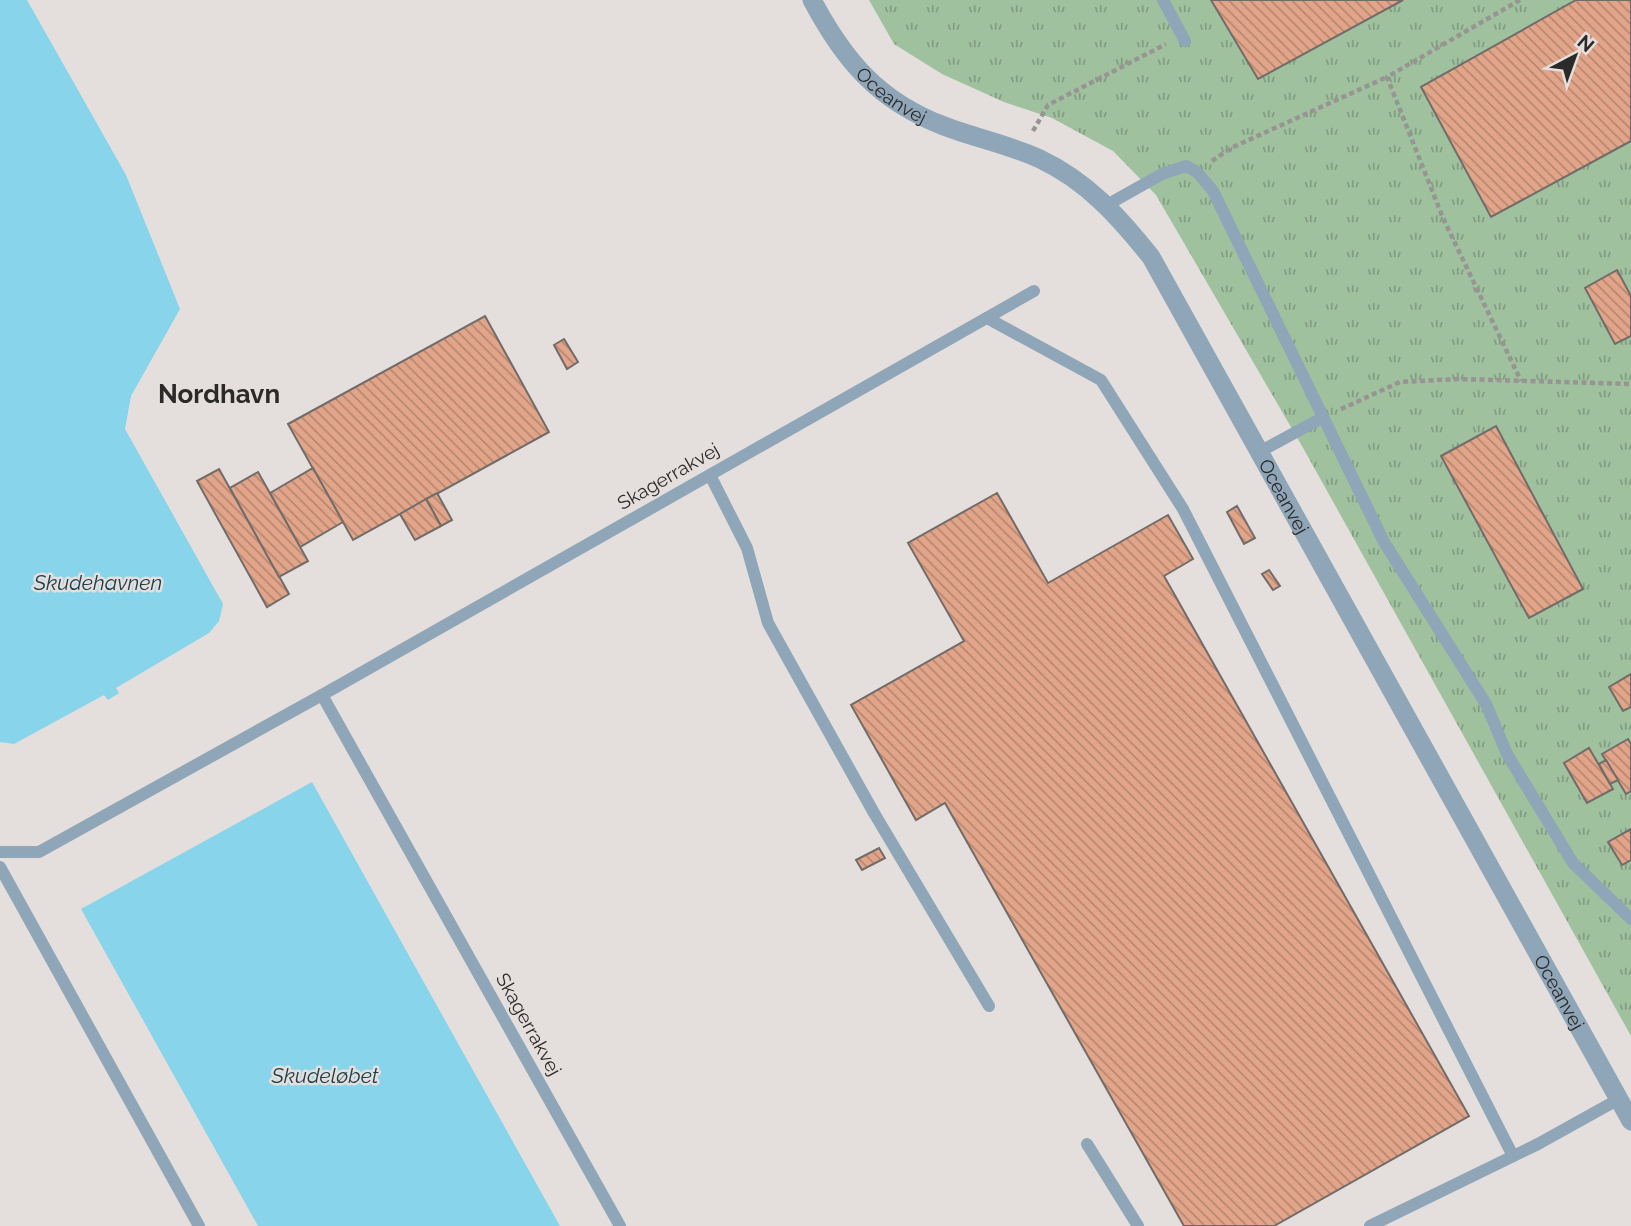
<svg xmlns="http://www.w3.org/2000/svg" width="1631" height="1226" font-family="Raleway,sans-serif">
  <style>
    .grass { fill: url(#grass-tufts) }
    .water { fill: #87d4eb }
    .building { fill: url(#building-back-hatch); stroke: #716c6a; stroke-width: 2 }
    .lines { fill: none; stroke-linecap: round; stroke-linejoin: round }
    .path { stroke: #989493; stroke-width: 4.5; stroke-dasharray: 5 3.5; stroke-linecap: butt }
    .service { stroke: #8fa5b8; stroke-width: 12 }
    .tertiary { stroke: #8fa5b8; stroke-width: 19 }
    .labels { text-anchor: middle; stroke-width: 5; stroke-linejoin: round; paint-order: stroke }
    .street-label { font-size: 19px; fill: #2c2a29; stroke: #e4dfdd }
    .water-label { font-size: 21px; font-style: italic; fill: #1c404b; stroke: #e4dfdd }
    .district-label { font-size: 26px; font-weight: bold; fill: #2c2a29; stroke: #e4dfdd }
  </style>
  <defs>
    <pattern id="grass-tufts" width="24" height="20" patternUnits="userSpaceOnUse" patternTransform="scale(1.75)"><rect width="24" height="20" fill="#9fc19e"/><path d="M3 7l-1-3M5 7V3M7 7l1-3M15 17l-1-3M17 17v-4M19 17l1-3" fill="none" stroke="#829d81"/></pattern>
    <pattern id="building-back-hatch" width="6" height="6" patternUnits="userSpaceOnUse" patternTransform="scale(1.75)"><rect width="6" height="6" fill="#e2a589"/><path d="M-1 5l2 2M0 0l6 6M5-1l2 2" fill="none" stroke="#b78770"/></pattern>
  </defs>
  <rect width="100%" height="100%" fill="#e4dfdd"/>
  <polygon class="grass" points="869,0 1631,0 1631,1036 1302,446 1156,195 1113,151 1052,118 1004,102 942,74 894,44"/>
  <g class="water">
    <polygon points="0,0 27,0 126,175 180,309 131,396 125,429 223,604 219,621 209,633 116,688 119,693 108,700 104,695 14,744 0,742"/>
    <polygon points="312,782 560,1226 258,1226 81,909"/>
  </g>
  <g class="building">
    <polygon points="1211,0 1403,0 1258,79"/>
    <polygon points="1576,0 1631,0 1631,141 1491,217 1421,87"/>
    <polygon points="1617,270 1631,296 1631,336 1615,344 1585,288"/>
    <polygon points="485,316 549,432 353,540 288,424"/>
    <polygon points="564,339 578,362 567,369 554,345"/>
    <polygon points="1496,426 1583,589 1529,618 1441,456"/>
    <polygon points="313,468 343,522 300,547 270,493"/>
    <polygon points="219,469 289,594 267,607 197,481"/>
    <polygon points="258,472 308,561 279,577 230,488"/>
    <polygon points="437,493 452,520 441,526 426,499"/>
    <polygon points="997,493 1048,583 1168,515 1193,559 1164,576 1469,1116 1274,1226 1184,1226 945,803 916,820 851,705 964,641 908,543"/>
    <polygon points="426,499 441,526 415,540 400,514"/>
    <polygon points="1237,506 1255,538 1244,544 1227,512"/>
    <polygon points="1269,570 1280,586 1273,590 1262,574"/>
    <polygon points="1631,674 1631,707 1623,711 1609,687"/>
    <polygon points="1628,739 1631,744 1631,791 1626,794 1602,754"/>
    <polygon points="1589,748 1613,789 1587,803 1564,763"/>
    <polygon points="1606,760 1618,780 1610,784 1599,764"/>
    <polygon points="1631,829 1631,860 1622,865 1608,842"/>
    <polygon points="879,848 885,858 862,870 856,860"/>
  </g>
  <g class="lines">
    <g class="path">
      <polyline points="1520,0 1387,77 1443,218 1521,381"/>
      <polyline points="1033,131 1048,105 1166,44"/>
      <polyline points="1212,161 1231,148 1387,77"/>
      <polyline points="1341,409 1400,382 1458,379 1631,384"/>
    </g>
    <g class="service">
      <polyline points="1163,0 1185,41"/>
      <polyline points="1107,205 1162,174 1186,166 1197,172 1213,191 1384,542 1486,704 1507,754 1573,863 1631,919"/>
      <polyline points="987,318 1101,380 1183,509 1513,1156"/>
      <polyline points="1259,452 1322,418"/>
      <polyline points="710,475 747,548 768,623 874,813 989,1006"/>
      <polyline points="322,695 620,1226"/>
      <polyline points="0,852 39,852 322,695 1034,291"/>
      <polyline points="0,867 199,1226"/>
      <polyline points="1087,1144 1138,1226"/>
      <polyline points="1370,1226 1538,1144 1619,1099"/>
    </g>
    <path class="tertiary" id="s1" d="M812 0C844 60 878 101 944 126 975 138 1010 145 1040 159 1087 181 1119 217 1151 257L1631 1121"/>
  </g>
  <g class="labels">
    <g class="street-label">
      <text dy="7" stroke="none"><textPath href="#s1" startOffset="126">Oceanvej</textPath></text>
      <text transform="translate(668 476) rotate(-30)" y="7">Skagerrakvej</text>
      <text dy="7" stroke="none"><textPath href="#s1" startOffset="712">Oceanvej</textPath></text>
      <text dy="7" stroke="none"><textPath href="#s1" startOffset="1279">Oceanvej</textPath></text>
      <text transform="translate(529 1024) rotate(61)" y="7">Skagerrakvej</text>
    </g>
    <g class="water-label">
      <text x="98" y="590">Skudehavnen</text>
      <text x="325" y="1083">Skudeløbet</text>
    </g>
    <g class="district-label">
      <text x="219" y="403">Nordhavn</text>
    </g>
  </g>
  <g transform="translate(1575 56) rotate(41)" stroke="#e4dfdd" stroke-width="5" paint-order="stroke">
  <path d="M0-5L12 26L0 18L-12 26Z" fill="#2c2a29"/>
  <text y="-10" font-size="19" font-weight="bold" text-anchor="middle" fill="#2c2a29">N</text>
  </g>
</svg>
